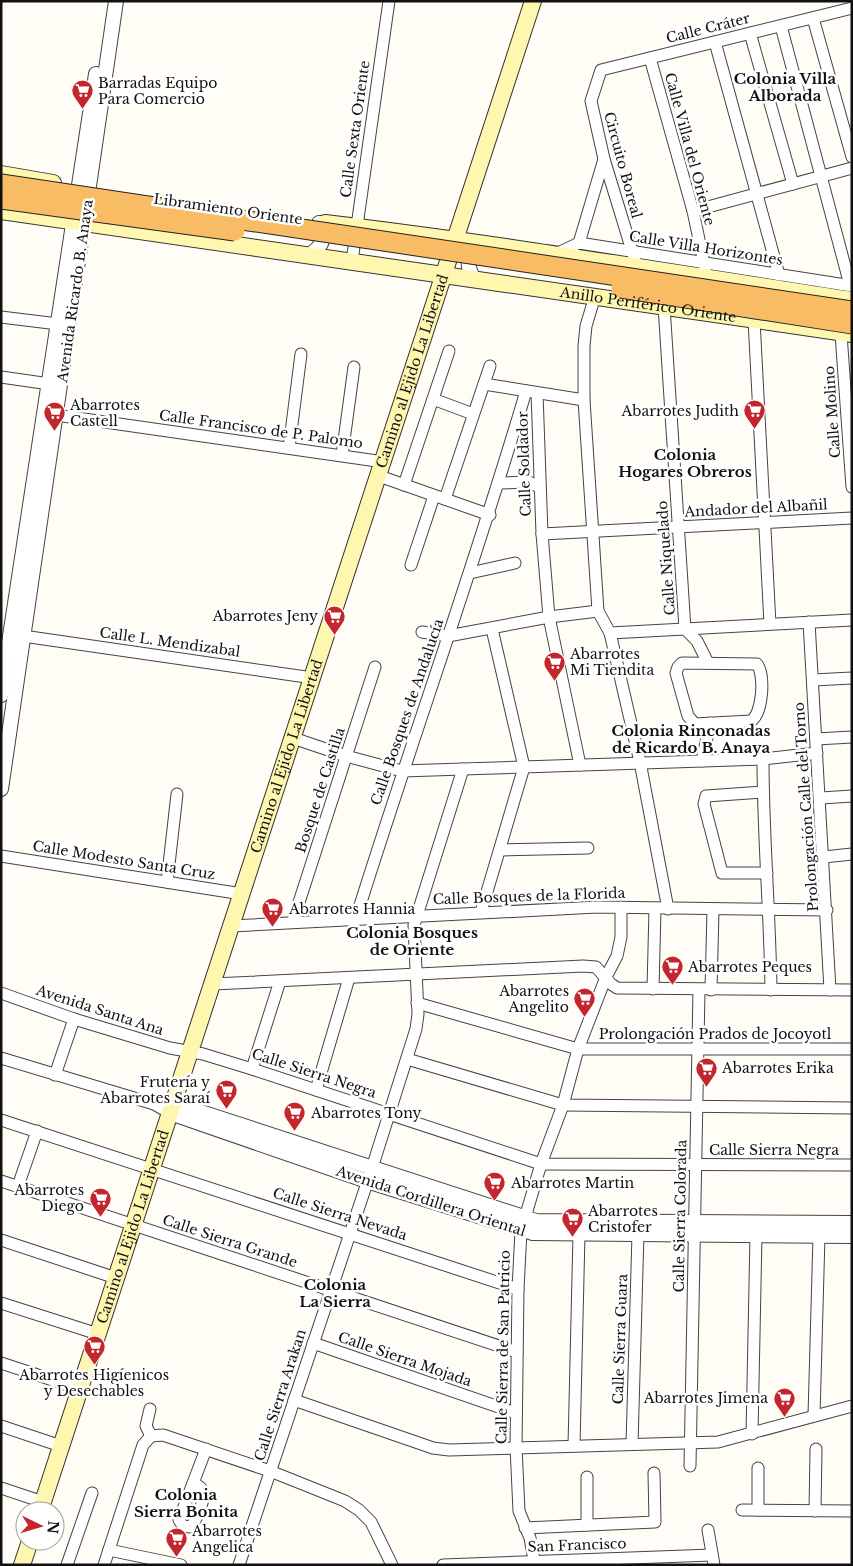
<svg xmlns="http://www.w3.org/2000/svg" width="853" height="1566" font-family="'Libre Baskerville',serif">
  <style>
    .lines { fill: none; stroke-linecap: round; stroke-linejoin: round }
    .minor-casing { stroke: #444; stroke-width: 13 }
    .tertiary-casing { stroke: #444; stroke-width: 16 }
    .secondary-casing { stroke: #333; stroke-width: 18 }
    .minor { stroke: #fff; stroke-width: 11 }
    .tertiary { stroke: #fff; stroke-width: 14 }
    .secondary { stroke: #fff6b0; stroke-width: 16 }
    .trunk-bridge-casing { stroke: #222; stroke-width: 21; stroke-linecap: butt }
    .trunk-bridge { stroke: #f7bc64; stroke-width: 19 }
    .labels { text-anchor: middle; stroke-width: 5; stroke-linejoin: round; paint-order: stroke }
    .street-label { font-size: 14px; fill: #111; stroke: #fff }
    .poi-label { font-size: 14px; fill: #111; stroke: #fff; text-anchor: start }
    .neighbourhood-label { font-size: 15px; font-weight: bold; fill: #111; stroke: #fff }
  </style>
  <rect width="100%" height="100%" fill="#fffdf5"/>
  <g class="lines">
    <defs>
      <g id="minor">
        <polyline points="813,18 852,157"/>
        <polyline points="781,26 850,285"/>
        <polyline points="750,33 793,184"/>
        <polyline points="715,42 779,275"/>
        <polyline points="650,58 693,211 705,268"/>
        <polyline points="693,211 852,168"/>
        <polyline points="579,243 604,159"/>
        <polyline points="558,253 579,243 852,286"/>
        <polyline points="352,261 389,1"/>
        <polyline points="637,267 604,159 591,101 601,70 852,8"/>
        <polyline points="595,296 586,326 584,346 584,400 598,611 610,633 640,762 668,909"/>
        <polyline points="664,306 685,629 697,641 708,663"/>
        <polyline points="1,317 58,324"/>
        <polyline points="754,320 770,624"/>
        <polyline points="841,334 852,487"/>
        <polyline points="1,377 50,384"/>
        <polyline points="484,384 584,400"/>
        <polyline points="537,393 542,534 549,617 580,765"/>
        <polyline points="433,399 473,414"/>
        <polyline points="49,414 384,462"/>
        <polyline points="289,448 301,354"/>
        <polyline points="342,455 354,367"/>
        <polyline points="379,476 490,515"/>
        <polyline points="499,483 529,482 539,487"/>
        <polyline points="404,485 449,351"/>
        <polyline points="445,499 490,366"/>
        <polyline points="542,534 852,518"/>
        <polyline points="411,565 434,496"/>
        <polyline points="470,573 515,563"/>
        <polyline points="809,622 830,990"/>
        <polyline points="422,632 448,636 549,617 598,611"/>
        <polyline points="610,633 852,620"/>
        <polyline points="23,636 313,678"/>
        <path d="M682 663 757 664C765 675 763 713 751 721L695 724 688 716 676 673 678 667Z"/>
        <polyline points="813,680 852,678"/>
        <polyline points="293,738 346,756 402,771 763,759 817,753"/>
        <polyline points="816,739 852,737"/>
        <path d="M763 759C763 836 770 913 771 990"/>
        <polyline points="702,761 710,723"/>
        <polyline points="763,792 706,796 704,804 722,873 767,873"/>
        <polyline points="821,798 852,796"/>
        <polyline points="500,850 588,848"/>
        <polyline points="1,856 242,894"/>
        <polyline points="824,857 852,854"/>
        <polyline points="167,882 177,794"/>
        <polyline points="481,912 524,767 492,629"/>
        <path d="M356 918C411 742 474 568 526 391"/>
        <polyline points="293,921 375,667"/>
        <polyline points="232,926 597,907 827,910"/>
        <polyline points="213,984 583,966 596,967 611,984 617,988 852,990"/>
        <polyline points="653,989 655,909"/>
        <polyline points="711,990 713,910"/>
        <polyline points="1,993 74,1019 170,1048 203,1054 252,1069 541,1164 852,1165"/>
        <polyline points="417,1003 578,1049 852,1049"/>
        <polyline points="1,1058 154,1104 170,1113"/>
        <polyline points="407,1059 563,1105 852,1108"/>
        <polyline points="252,1069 280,981"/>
        <polyline points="55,1075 74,1019"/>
        <polyline points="316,1090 349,978"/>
        <polyline points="1,1120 518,1289"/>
        <polyline points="1,1181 517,1352"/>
        <polyline points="18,1186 37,1131"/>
        <polyline points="1,1240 116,1278"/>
        <polyline points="1,1303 98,1334"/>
        <polyline points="313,1343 516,1413"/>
        <polyline points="1,1363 80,1389"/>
        <polyline points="294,1400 433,1448 449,1450 718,1442 852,1406"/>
        <polyline points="150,1409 146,1426 151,1436"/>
        <polyline points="814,1416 819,1236"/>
        <polyline points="1,1426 61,1446"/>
        <polyline points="752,1434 756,1235"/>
        <polyline points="151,1436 163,1435 270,1471 345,1501 359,1510 371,1522 392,1565"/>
        <polyline points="632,1444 638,1234"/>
        <polyline points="574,1446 579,1234"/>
        <polyline points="690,1466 699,990"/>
        <polyline points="587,1477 587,1525"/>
        <path d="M194 1483C198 1486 202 1487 203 1492 205 1500 196 1522 190 1527L183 1526 179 1520 206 1449"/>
        <polyline points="1,1488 43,1502"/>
        <polyline points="742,1510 852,1511"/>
        <polyline points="758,1510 758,1468"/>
        <polyline points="815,1511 816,1449"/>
        <polyline points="525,1528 655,1522 654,1473"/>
        <polyline points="708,1530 714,1565"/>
        <polyline points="109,1550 181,1565"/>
        <polyline points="67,1565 92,1493"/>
        <polyline points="104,1565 143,1445 151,1436"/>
        <polyline points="239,1565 372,1168 416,1029 418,1014 414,925 463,769"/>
        <polyline points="443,1565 712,1555"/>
        <polyline points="535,1565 530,1538 519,1511 516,1447 518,1289 521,1231 541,1164 563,1105 578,1049 606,977 617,956 621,937 621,907"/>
      </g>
      <g id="tertiary">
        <path d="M309 255C322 247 327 238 319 223"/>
        <path d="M474 279C467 268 466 256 476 247"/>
        <polyline points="1,695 96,74"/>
        <polyline points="1,789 116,1"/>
        <polyline points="173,1103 536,1221 852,1223"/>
        <polyline points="170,1113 367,1181 533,1233 852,1236"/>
      </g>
      <g id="secondary">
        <polyline points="1,174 53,183"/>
        <path id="s1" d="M1 211 852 334"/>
        <path d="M325 223C501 244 676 273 852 300"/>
        <path id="s2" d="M40 1511 533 1"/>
        <polyline points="22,1565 30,1541"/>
      </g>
    </defs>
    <use href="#minor" class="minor-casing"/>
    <use href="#tertiary" class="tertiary-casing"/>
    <use href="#secondary" class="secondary-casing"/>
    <use href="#minor" class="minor"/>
    <use href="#tertiary" class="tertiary"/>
    <use href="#secondary" class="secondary"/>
    <defs>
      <g id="trunk-bridge">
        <polyline points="1,184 852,311"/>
        <polyline points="1,199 235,231"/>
        <polyline points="621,288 852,324"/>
      </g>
    </defs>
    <use href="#trunk-bridge" class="trunk-bridge-casing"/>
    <use href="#trunk-bridge" class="trunk-bridge"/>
  </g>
  <defs>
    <symbol id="supermarket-pin" viewBox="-11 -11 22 30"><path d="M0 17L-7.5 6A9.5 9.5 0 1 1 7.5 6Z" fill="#c4262e" stroke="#fff"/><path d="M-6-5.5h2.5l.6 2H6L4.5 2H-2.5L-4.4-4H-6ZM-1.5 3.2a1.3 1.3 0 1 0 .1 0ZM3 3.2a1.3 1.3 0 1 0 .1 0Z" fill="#fff"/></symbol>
  </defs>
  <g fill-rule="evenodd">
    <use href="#supermarket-pin" x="70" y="78" width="25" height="34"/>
    <use href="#supermarket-pin" x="742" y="398" width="25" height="34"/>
    <use href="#supermarket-pin" x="42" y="400" width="25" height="34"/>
    <use href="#supermarket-pin" x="322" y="604" width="25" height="34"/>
    <use href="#supermarket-pin" x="542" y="650" width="25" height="34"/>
    <use href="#supermarket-pin" x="260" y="896" width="25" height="34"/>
    <use href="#supermarket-pin" x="660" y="954" width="25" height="34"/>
    <use href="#supermarket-pin" x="572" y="986" width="25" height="34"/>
    <use href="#supermarket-pin" x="694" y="1056" width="25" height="34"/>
    <use href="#supermarket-pin" x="214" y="1078" width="25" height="34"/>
    <use href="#supermarket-pin" x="282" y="1100" width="25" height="34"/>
    <use href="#supermarket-pin" x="482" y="1170" width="25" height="34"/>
    <use href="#supermarket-pin" x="88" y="1186" width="25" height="34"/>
    <use href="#supermarket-pin" x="560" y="1206" width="25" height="34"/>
    <use href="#supermarket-pin" x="82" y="1334" width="25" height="34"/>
    <use href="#supermarket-pin" x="772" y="1386" width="25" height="34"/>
    <use href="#supermarket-pin" x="164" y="1526" width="25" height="34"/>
  </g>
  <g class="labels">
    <g class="street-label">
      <text transform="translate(708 28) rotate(-14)" y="5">Calle Cráter</text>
      <text transform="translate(355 129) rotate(-82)" y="5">Calle Sexta Oriente</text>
      <text transform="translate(690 149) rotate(75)" y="5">Calle Villa del Oriente</text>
      <text transform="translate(623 165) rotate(75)" y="5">Circuito Boreal</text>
      <text transform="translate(228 209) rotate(8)" y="5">Libramiento Oriente</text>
      <text transform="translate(706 248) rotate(9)" y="5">Calle Villa Horizontes</text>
      <text transform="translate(75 291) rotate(-82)" y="5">Avenida Ricardo B. Anaya</text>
      <text dy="5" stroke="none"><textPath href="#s1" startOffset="654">Anillo Periférico Oriente</textPath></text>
      <text dy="5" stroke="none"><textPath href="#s2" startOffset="1199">Camino al Ejido La Libertad</textPath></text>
      <text transform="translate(832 412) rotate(-94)" y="5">Calle Molino</text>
      <text transform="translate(261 429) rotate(8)" y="5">Calle Francisco de P. Palomo</text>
      <text transform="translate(524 464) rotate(-92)" y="5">Calle Soldador</text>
      <text transform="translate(756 508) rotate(-3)" y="5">Andador del Albañil</text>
      <text transform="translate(666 558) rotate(-94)" y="5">Calle Niquelado</text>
      <text transform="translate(170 642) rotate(8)" y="5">Calle L. Mendizabal</text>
      <text transform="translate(407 712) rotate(-71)" y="5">Calle Bosques de Andalucía</text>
      <text dy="5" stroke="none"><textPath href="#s2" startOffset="794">Camino al Ejido La Libertad</textPath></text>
      <text transform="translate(320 790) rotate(-72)" y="5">Bosque de Castilla</text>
      <text transform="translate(806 807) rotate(-94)" y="5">Prolongación Calle del Torno</text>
      <text transform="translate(124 860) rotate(9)" y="5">Calle Modesto Santa Cruz</text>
      <text transform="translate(529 896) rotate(-2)" y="5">Calle Bosques de la Florida</text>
      <text transform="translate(100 1010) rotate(18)" y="5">Avenida Santa Ana</text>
      <text x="715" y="1039">Prolongación Prados de Jocoyotl</text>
      <text transform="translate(314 1073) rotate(18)" y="5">Calle Sierra Negra</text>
      <text x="774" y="1155">Calle Sierra Negra</text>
      <text transform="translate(431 1201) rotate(18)" y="5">Avenida Cordillera Oriental</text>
      <text transform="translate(340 1214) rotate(18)" y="5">Calle Sierra Nevada</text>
      <text transform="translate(680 1216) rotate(-89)" y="5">Calle Sierra Colorada</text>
      <text dy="5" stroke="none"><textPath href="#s2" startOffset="299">Camino al Ejido La Libertad</textPath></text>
      <text transform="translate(230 1241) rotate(18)" y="5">Calle Sierra Grande</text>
      <text transform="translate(620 1339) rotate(-88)" y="5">Calle Sierra Guara</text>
      <text transform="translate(503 1347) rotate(-89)" y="5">Calle Sierra de San Patricio</text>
      <text transform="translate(405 1359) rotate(19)" y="5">Calle Sierra Mojada</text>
      <text transform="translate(280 1395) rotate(-72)" y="5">Calle Sierra Arakan</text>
      <text transform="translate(577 1545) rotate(-2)" y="5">San Francisco</text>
    </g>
    <g class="poi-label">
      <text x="98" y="88">Barradas Equipo<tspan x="98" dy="16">Para Comercio</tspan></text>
      <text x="70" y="410">Abarrotes<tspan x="70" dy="16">Castell</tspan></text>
      <text x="739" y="416" text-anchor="end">Abarrotes Judith</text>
      <text x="318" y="621" text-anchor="end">Abarrotes Jeny</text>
      <text x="570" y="659">Abarrotes<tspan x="570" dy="16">Mi Tiendita</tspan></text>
      <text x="289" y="914">Abarrotes Hannia</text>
      <text x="688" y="972">Abarrotes Peques</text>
      <text x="569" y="996" text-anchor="end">Abarrotes<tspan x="569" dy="16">Angelito</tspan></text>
      <text x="722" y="1073">Abarrotes Erika</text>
      <text x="210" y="1087" text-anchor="end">Frutería y<tspan x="210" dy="16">Abarrotes Saraí</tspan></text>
      <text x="311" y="1118">Abarrotes Tony</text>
      <text x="511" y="1188">Abarrotes Martin</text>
      <text x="84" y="1195" text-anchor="end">Abarrotes<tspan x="84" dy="16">Diego</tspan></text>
      <text x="588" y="1216">Abarrotes<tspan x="588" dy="16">Cristofer</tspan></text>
      <text x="94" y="1380" text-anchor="middle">Abarrotes Higíenicos<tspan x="94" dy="16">y Desechables</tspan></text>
      <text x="768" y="1403" text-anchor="end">Abarrotes Jimena</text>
      <text x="192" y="1536">Abarrotes<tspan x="192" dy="16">Angelica</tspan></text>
    </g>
    <g class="neighbourhood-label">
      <text x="785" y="84">Colonia Villa<tspan x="785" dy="17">Alborada</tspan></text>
      <text x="685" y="460">Colonia<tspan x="685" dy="17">Hogares Obreros</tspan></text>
      <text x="691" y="736">Colonia Rinconadas<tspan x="691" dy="17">de Ricardo B. Anaya</tspan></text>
      <text x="412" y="938">Colonia Bosques<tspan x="412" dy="17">de Oriente</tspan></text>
      <text x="335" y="1290">Colonia<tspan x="335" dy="17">La Sierra</tspan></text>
      <text x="186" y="1500">Colonia<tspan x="186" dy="17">Sierra Bonita</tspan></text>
    </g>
  </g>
  <rect width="853" height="1566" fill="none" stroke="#111111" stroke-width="5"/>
  <g transform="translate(40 1526) rotate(95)"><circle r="24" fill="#ffffff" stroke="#a0a0a0"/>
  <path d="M0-4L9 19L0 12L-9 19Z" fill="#c4262e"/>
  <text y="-8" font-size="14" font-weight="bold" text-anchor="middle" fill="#111111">N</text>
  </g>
</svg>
